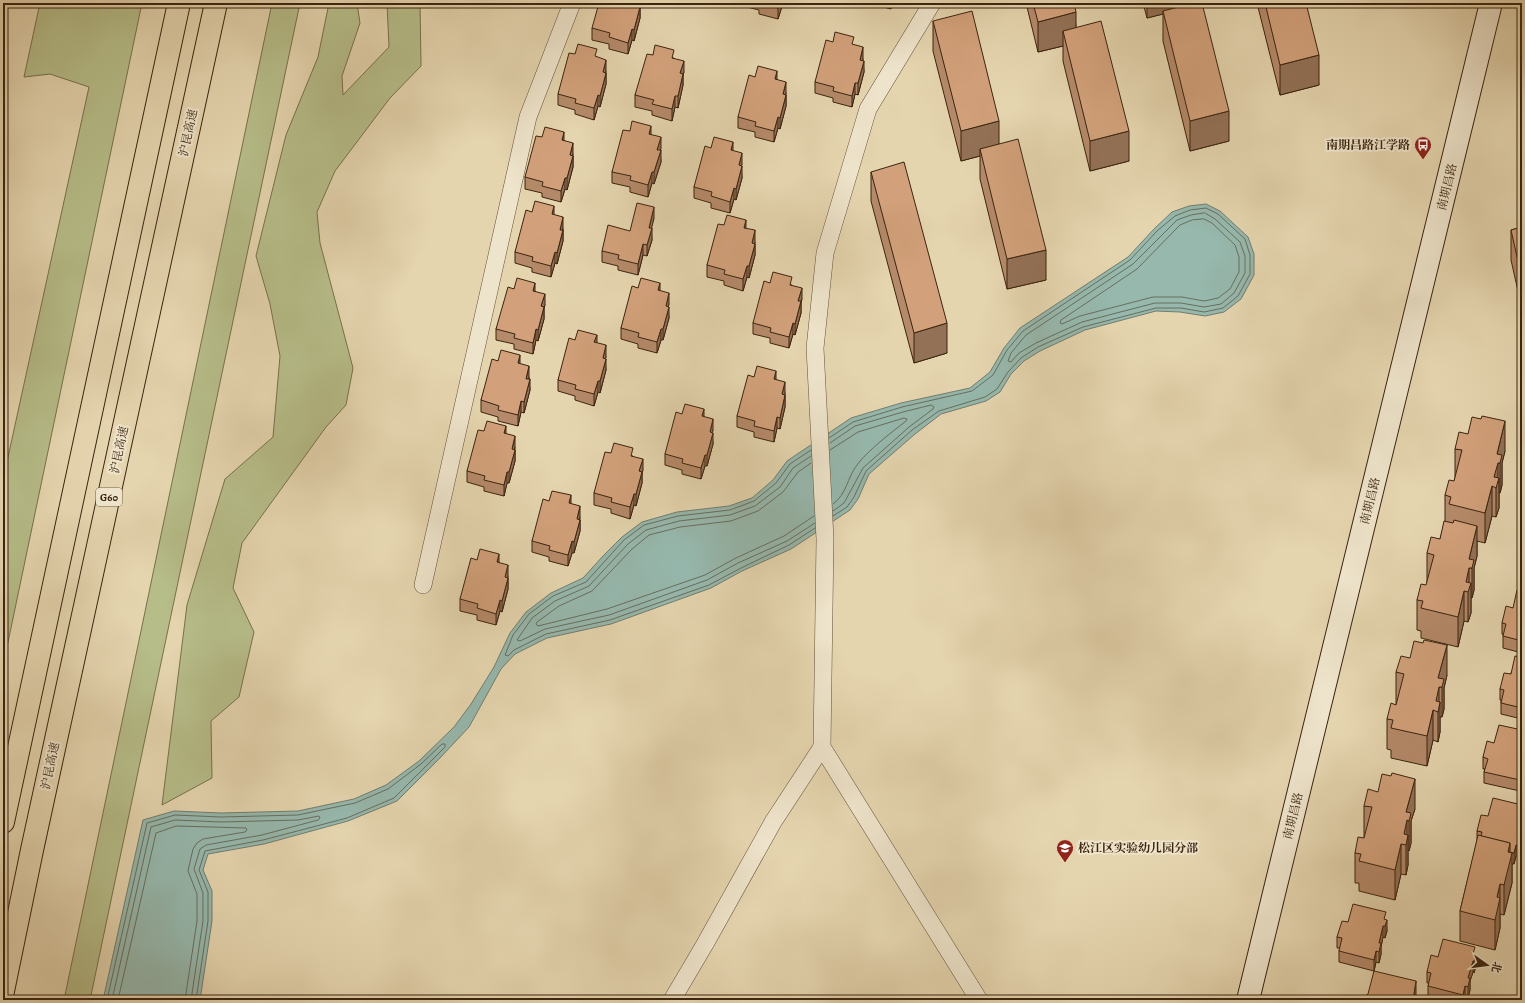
<svg xmlns="http://www.w3.org/2000/svg" width="1525" height="1003" viewBox="0 0 1525 1003" font-family="Alegreya,'Noto Serif SC',serif">
	<style>
		.green { fill: #b6bd89; stroke: #78704c }
		.water { fill: #96b8ad; stroke: #727d6e }
		.lines { fill: none; stroke-linecap: round; stroke-linejoin: round }
		.shore { stroke: #686e5e; stroke-width: 1 }
		.street-casing { stroke: #665037; stroke-width: 18 }
		.secondary-casing { stroke: #3b240f; stroke-width: 24 }
		.highway-casing { stroke: #3b240f; stroke-width: 24 }
		.street { stroke: #eee4cb; stroke-width: 17 }
		.secondary { stroke: #eee4cb; stroke-width: 22 }
		.highway { stroke: #e5d5af; stroke-width: 22 }
		.wall { fill: #b58a6a; stroke: #3b240f }
		.shaded-wall { fill: #937156; stroke: #3b240f }
		.building { fill: #d2a17b; stroke: #3b240f }
		.labels { text-anchor: middle; dominant-baseline: central; stroke-width: 4; stroke-linejoin: round; paint-order: stroke }
		.shield { fill: #eee4cb; stroke: #715e47; stroke-width: 1 }
		.shield-label { font-size: 11px; font-weight: bold; fill: #3b240f }
		.street-label { font-size: 12px; fill: #3b240f; stroke: #eee4cb }
		.poi-label { font-size: 12px; font-weight: bold; fill: #3b240f; stroke: #eee4cb; text-anchor: end }
	</style>
	<rect width="100%" height="100%" fill="#e5d5af"/>
	<filter id="stains"><feTurbulence type="fractalNoise" baseFrequency=".005" numOctaves="4"/><feColorMatrix values="0 0 0 0 .2 0 0 0 0 .09 0 0 0 0 .02 0 0 0 .5 -.17"/></filter>
	<radialGradient id="worn" r=".72"><stop offset=".6" stop-color="#630" stop-opacity="0"/><stop offset="1" stop-color="#630" stop-opacity=".3"/></radialGradient>
	<g class="green">
		<path d="M40,3H142L3,666V480L89,87L50,74L24,77Z"/>
		<path d="M272,3H300L90,1000H64Z"/>
		<path d="M329,3H357L360,23L342,76L343,95L389,47L387,3H420L421,66L390,98L335,171L317,212L320,243L353,368L346,405L326,427L242,543L233,588L254,632L239,697L211,721L212,778L162,805L187,605L225,479L273,437L280,356L270,304L256,256L286,135L318,57Z"/>
	</g>
	<path class="water" d="M1206,204L1220,211L1248,237L1254,254V275L1241,299L1224,312L1205,316L1180,312L1156,311L1085,330L1040,351L1024,361L1011,374L1000,392L986,401L941,414L915,434L869,474L858,499L850,510L791,549L742,571L711,588L611,624L547,638L515,654L501,669L469,727L439,759L397,801L348,821L264,844L208,854L203,870L212,891V921L200,1000H103L143,820L174,811L221,813L298,811L354,799L386,785L419,761L454,727L471,704L494,667L510,633L526,612L551,593L583,578L603,556L622,537L642,522L677,512L729,506L752,498L773,480L787,461L851,418L901,403L970,388L990,372L1004,348L1020,328L1128,257L1155,228L1172,212L1189,206Z"/>
	<g class="lines">
		<g class="shore">
			<path d="M1205,213L1215,219L1240,242L1245,256V273L1234,293L1221,304L1204,307L1181,303H1155L1082,322L1036,343L1019,353L1011,362L1008,361L1011,353L1026,335L1133,264L1177,220L1191,215Z"/>
			<path d="M1204,219L1212,223L1235,245L1239,257V272L1230,289L1218,298L1204,301L1182,297H1153L1080,316L1062,324L1060,323L1061,320L1137,269L1180,225L1192,220Z"/>
			<path d="M829,438L853,422L902,407L972,391L993,375L1007,350L1023,331L1130,260L1157,231L1175,216L1190,210L1206,208L1218,214L1245,239L1250,255V274L1238,296L1223,308L1204,312L1181,308H1156L1083,327L1038,347L1021,358L1008,372L997,389L985,397L939,411L912,430L866,471L854,497L847,507L833,516"/>
			<path d="M830,443L855,426L903,412L931,405L934,407L933,409L909,427L863,468L844,503L833,511"/>
			<path d="M811,450L790,464L776,483L754,501L730,510L678,516L644,525L624,540L586,582L553,596L529,614L513,635L505,655L508,656L514,650L546,634L610,620L709,585L741,568L789,545L815,528"/>
			<path d="M830,450L858,432L904,418L907,419L906,421C892,432 867,451 857,465C847,478 847,494 833,504"/>
			<path d="M811,456L793,468L780,487L755,506L730,515L679,521L646,530L628,544L589,586L555,601L532,618L517,640L520,641L545,629L609,615L707,580L738,563L787,541L815,523"/>
			<path d="M811,463L798,472L783,492L758,511L731,521L680,527L649,535L632,549L592,591L559,606L537,622L536,624L538,626L607,609L705,575L736,558L784,536L814,516"/>
			<path d="M107,1000L147,823L175,815L221,817L298,815L355,803L388,789L421,764L442,744H445V747L394,798L347,818L263,840L205,851L199,870L208,892V921L196,1000"/>
			<path d="M112,1000L151,827L175,820L221,822L298,820L319,816L320,818L318,820L262,835L206,845L200,849L194,869L203,893V921L191,1000"/>
			<path d="M118,1000L156,833L176,826L246,828L247,830L245,832L203,839L197,843L193,849L188,871L197,894V921L185,1000"/>
		</g>
		<g class="street-casing">
			<g id="street">
				<path d="M932,3L868,109L825,253L815,348L825,539L822,747L979,1000"/>
				<path d="M423,585L528,117L572,3"/>
				<path d="M672,1000L705,944L773,822L822,747"/>
			</g>
		</g>
		<g class="secondary-casing">
			<path id="secondary" d="M1248,1000L1491,3"/>
		</g>
		<g class="highway-casing">
			<g id="highway">
				<path d="M3,822L179,3"/>
				<path d="M3,991L32,850L216,3"/>
			</g>
		</g>
		<use href="#street" class="street"/>
		<use href="#secondary" class="secondary"/>
		<use href="#highway" class="highway"/>
	</g>
	<g class="wall">
		<path d="M641,3L640,7V18L634,41L632,40L628,54L609,49V44L592,40V28Z"/>
		<path d="M743,3H783L778,19L759,14V10L743,6Z"/>
		<path d="M872,3H893L891,9L872,4Z"/>
		<path d="M1026,3H1074L1076,27L1129,161L1090,171L1063,61V46L1038,52Z"/>
		<path d="M1143,3H1181V6L1229,141L1190,151L1163,41V14L1147,18Z"/>
		<path d="M1257,3H1306L1319,85L1280,95Z"/>
		<path d="M933,21L999,144L1046,280L1007,289L980,179V156L961,161L933,51Z"/>
		<path d="M833,42L854,45L863,59V61L864,72L858,95L855,94L852,107L833,102V98L815,93V82Z"/>
		<path d="M575,54L597,57L606,71V84L600,107L598,106L594,120L575,114V110L558,105V94Z"/>
		<path d="M653,55L674,58L684,72L683,74V85L678,108L675,107L672,121L652,115V111L635,107V95Z"/>
		<path d="M755,77L777,79L786,93V106L780,129L778,128L774,142L755,137V132L738,128V117Z"/>
		<path d="M630,131L651,134L661,148L660,150L661,162L654,184L652,183L648,197L630,192V187L612,183V172Z"/>
		<path d="M542,137L564,140L573,154V167L567,190L565,189L561,202L542,197V193L525,189V177Z"/>
		<path d="M711,148L733,150L742,164L741,166L742,178L736,200L734,199L730,213L711,208V203L694,198V187Z"/>
		<path d="M871,172L947,353L914,363L871,201Z"/>
		<path d="M1522,201V224L1520,213V202Z"/>
		<path d="M532,212L554,215L563,228V241L557,264L555,263L551,277L532,272V268L515,263V252Z"/>
		<path d="M654,218L651,228L652,240L647,256L643,255L638,275L618,270V266L602,262V251Z"/>
		<path d="M724,225L746,228L755,242V255L749,278L747,277L743,291L724,285V281L707,277V265Z"/>
		<path d="M1522,227V309L1511,260V230Z"/>
		<path d="M770,283L792,285L802,299L801,301V313L795,335L793,334L789,348L770,343V338L753,334V323Z"/>
		<path d="M638,288L660,291L669,304L668,306L669,318L663,340H661L657,353L638,348V344L621,339V328Z"/>
		<path d="M514,289L535,291L545,305L544,307V319L538,341L536,340L533,354L514,349V344L496,340V329Z"/>
		<path d="M575,340L597,343L606,357L605,359L606,370L600,393L598,392L594,406L575,400V396L558,391V380Z"/>
		<path d="M498,361L520,364L529,377V379L530,390L524,413L521,412L518,426L498,421V417L481,412V400Z"/>
		<path d="M754,377L776,379L785,393V407L780,429L777,428L774,442L754,437V432L737,427V416Z"/>
		<path d="M682,414L704,417L713,430L712,433L713,444L707,466H705L701,479L682,474V470L665,465V454Z"/>
		<path d="M484,431L506,434L515,447V461L509,483H507L504,496L484,491V487L467,482V471Z"/>
		<path d="M1455,449L1505,451L1502,463V485L1500,493H1499V508L1496,517L1492,516L1485,543L1477,541V556L1474,568V590L1472,598H1471V613L1468,622L1464,621L1458,647L1421,638V631L1417,630V600L1426,585L1427,583V553L1440,539L1445,521V495L1454,481L1455,479Z"/>
		<path d="M611,453L633,456L643,470L642,472V483L636,506L634,505L630,519L611,513V509L594,505V493Z"/>
		<path d="M549,501L571,504L580,517V531L574,553H572L568,566L549,561V557L532,552V541Z"/>
		<path d="M477,560L499,562L508,576V589L502,612L500,611L496,625L477,620V615L460,611V599Z"/>
		<path d="M1522,591V653L1503,648V634H1502V623L1513,608Z"/>
		<path d="M1522,657V719L1501,714V700H1500V689Z"/>
		<path d="M1396,672L1447,675L1444,688V709L1442,717H1440V732L1438,742L1433,740L1427,766L1391,758V750L1387,749V719L1396,705Z"/>
		<path d="M1522,730V783L1520,791L1484,783V772L1485,769H1483V757L1494,743Z"/>
		<path d="M1364,806L1415,809L1411,821V843L1409,851L1408,850V865L1406,875L1401,874L1395,900L1359,891V883H1355V853L1364,838Z"/>
		<path d="M1477,831L1520,840V848L1518,857L1516,856L1514,864H1512V883L1504,915L1500,914V928L1495,950L1460,941V911L1477,841Z"/>
		<path d="M1386,920L1387,931L1385,938L1383,937L1381,947V954L1379,963L1376,962L1374,971L1339,962V951L1340,948H1337V937L1348,922Z"/>
		<path d="M1475,955L1476,966L1474,973L1473,972L1470,981V990L1468,998H1465V1000H1440L1428,997V986L1429,983H1427V972L1438,957Z"/>
	</g>
	<g class="shaded-wall">
		<path d="M638,3H641V5L637,18V6Z"/>
		<path d="M780,3H783L778,19V8Z"/>
		<path d="M1147,3H1181V9L1163,11V14L1147,18Z"/>
		<path d="M640,7V18L634,41V30Z"/>
		<path d="M1076,12V42L1063,31V46L1038,52V22Z"/>
		<path d="M632,29V40L628,54V43Z"/>
		<path d="M863,47V59L860,71V60Z"/>
		<path d="M1319,55V85L1280,95V65Z"/>
		<path d="M606,60V71L603,83V72Z"/>
		<path d="M684,61V72L680,85V73Z"/>
		<path d="M864,61V72L858,95V83Z"/>
		<path d="M777,71V82L775,79Z"/>
		<path d="M606,73V84L600,107V96Z"/>
		<path d="M683,74V85L678,108V96Z"/>
		<path d="M786,82V93L783,106V94Z"/>
		<path d="M855,83V94L852,107V96Z"/>
		<path d="M598,95V106L594,120V108Z"/>
		<path d="M786,95V106L780,129V118Z"/>
		<path d="M675,96V107L672,121V109Z"/>
		<path d="M1229,111V141L1190,151V121Z"/>
		<path d="M778,117V128L774,142V131Z"/>
		<path d="M999,121V151L980,149V156L961,161V131Z"/>
		<path d="M651,126V137L649,134Z"/>
		<path d="M1129,131V161L1090,171V141Z"/>
		<path d="M564,132V143L562,140Z"/>
		<path d="M661,137V148L657,161V150Z"/>
		<path d="M733,142V153L731,150Z"/>
		<path d="M573,143V154L570,167V155Z"/>
		<path d="M661,150V162L654,184V172Z"/>
		<path d="M742,153V164L739,176V165Z"/>
		<path d="M573,156V167L567,190V178Z"/>
		<path d="M742,166V178L736,200V189Z"/>
		<path d="M652,172V183L648,197V185Z"/>
		<path d="M565,178V189L561,202V191Z"/>
		<path d="M734,188V199L730,213V202Z"/>
		<path d="M554,206V217L552,214Z"/>
		<path d="M654,207V218L649,239V228Z"/>
		<path d="M563,217V228L560,241V230Z"/>
		<path d="M746,220V231L744,228Z"/>
		<path d="M652,228V240L647,256V245Z"/>
		<path d="M563,230V241L557,264V253Z"/>
		<path d="M755,230V242L752,254V243Z"/>
		<path d="M643,244V255L638,275V264Z"/>
		<path d="M755,244V255L749,278V266Z"/>
		<path d="M1046,250V280L1007,289V259Z"/>
		<path d="M555,252V263L551,277V266Z"/>
		<path d="M747,266V277L743,291V279Z"/>
		<path d="M535,283V294L533,291Z"/>
		<path d="M660,283V294L658,290Z"/>
		<path d="M802,288V299L798,312V301Z"/>
		<path d="M669,293V304L666,317V306Z"/>
		<path d="M545,294V305L541,317V306Z"/>
		<path d="M801,301V313L795,335V324Z"/>
		<path d="M544,307V319L538,341V330Z"/>
		<path d="M669,307V318L663,340V329Z"/>
		<path d="M793,323V334L789,348V337Z"/>
		<path d="M947,323V353L914,363V333Z"/>
		<path d="M536,329V340L533,354V343Z"/>
		<path d="M661,329V340L657,353V342Z"/>
		<path d="M597,335V346L594,342Z"/>
		<path d="M606,345V357L603,369V358Z"/>
		<path d="M520,355V366L518,363Z"/>
		<path d="M606,359V370L600,393V381Z"/>
		<path d="M529,366V377L526,390V379Z"/>
		<path d="M776,371V382L774,379Z"/>
		<path d="M530,379V390L524,413V402Z"/>
		<path d="M598,381V392L594,406V394Z"/>
		<path d="M785,382V393L782,406V394Z"/>
		<path d="M785,395V407L780,429V418Z"/>
		<path d="M521,401V412L518,426V415Z"/>
		<path d="M704,409V420L702,416Z"/>
		<path d="M777,417V428L774,442V431Z"/>
		<path d="M713,419V430L710,443V432Z"/>
		<path d="M1505,421V451L1502,463V485L1500,493V463H1498V483L1499,478V508L1496,517V488L1494,477L1497,454Z"/>
		<path d="M506,426V437L504,433Z"/>
		<path d="M713,433V444L707,466V455Z"/>
		<path d="M515,436V447L512,460V449Z"/>
		<path d="M515,450V461L509,483V472Z"/>
		<path d="M705,455V466L701,479V468Z"/>
		<path d="M643,459V470L639,483V471Z"/>
		<path d="M507,472V483L504,496V485Z"/>
		<path d="M642,472V483L636,506V494Z"/>
		<path d="M1492,486V516L1485,543V513Z"/>
		<path d="M634,494V505L630,519V507Z"/>
		<path d="M571,495V507L569,503Z"/>
		<path d="M580,506V517L577,530V519Z"/>
		<path d="M580,520V531L574,553V542Z"/>
		<path d="M1477,526V556L1474,568V590L1472,598V568H1469V588L1471,583V613L1468,622V592L1466,582L1469,559Z"/>
		<path d="M572,541V553L568,566V555Z"/>
		<path d="M499,554V565L497,562Z"/>
		<path d="M508,565V576L505,588V577Z"/>
		<path d="M508,578V589L502,612V601Z"/>
		<path d="M1464,591V621L1458,647V617Z"/>
		<path d="M500,600V611L496,625V614Z"/>
		<path d="M1447,645V675L1444,688V709L1442,717V687H1439V707L1440,702V732L1438,742V712L1436,701L1438,678Z"/>
		<path d="M1433,710V740L1427,766V736Z"/>
		<path d="M1522,772V783L1520,791V780Z"/>
		<path d="M1415,779V809L1411,821V843L1409,851V821L1407,820V840L1408,835V865L1406,875V845L1404,834L1406,812Z"/>
		<path d="M1522,823V834L1520,840V848L1518,857V837Z"/>
		<path d="M1510,843L1512,853V883L1504,915V885L1508,852Z"/>
		<path d="M1401,844V874L1395,900V870Z"/>
		<path d="M1516,845V856L1514,864V853Z"/>
		<path d="M1500,884V928L1495,950V920L1497,897Z"/>
		<path d="M1387,920V931L1385,938V926Z"/>
		<path d="M1383,926V937L1381,947V954L1379,963V943Z"/>
		<path d="M1376,951V962L1374,971V960Z"/>
		<path d="M1476,955V966L1474,973V961Z"/>
		<path d="M1473,961V972L1470,981V990L1468,998V978Z"/>
		<path d="M1416,981V1000H1413Z"/>
		<path d="M1465,986V1000H1463V995Z"/>
	</g>
	<g class="building">
		<path d="M599,3H638L637,6L640,7L634,30L632,29L628,43L609,37L610,33L592,28Z"/>
		<path d="M761,3H780L778,8Z"/>
		<path d="M1033,3H1074L1076,12L1038,22Z"/>
		<path d="M1194,3H1202L1229,111L1190,121L1163,11Z"/>
		<path d="M1265,3H1306L1319,55L1280,65Z"/>
		<path d="M972,11L999,121L961,131L933,21Z"/>
		<path d="M1101,21L1129,131L1090,141L1063,31Z"/>
		<path d="M835,32L854,37L852,44L863,47L860,60L864,61L858,83H855L852,96L833,91L834,87L815,82L826,40L833,42Z"/>
		<path d="M578,44L597,49L595,56L606,60L603,72L606,73L600,96L598,95L594,108L575,103L576,99L558,94L569,53L575,54Z"/>
		<path d="M655,45L674,50L672,58L684,61L680,73L683,74L678,96H675L672,109L652,104L654,100L635,95L647,54L653,55Z"/>
		<path d="M758,66L777,71L775,79L786,82L783,94L786,95L780,118L778,117L774,131L755,126L756,122L738,117L749,75L755,77Z"/>
		<path d="M632,121L651,126L649,134L661,137L657,150H661L654,172H652L648,185L630,180L631,176L612,172L623,130L630,131Z"/>
		<path d="M545,127L564,132L562,140L573,143L570,155L573,156L567,178H565L561,191L542,186L543,182L525,177L536,136L542,137Z"/>
		<path d="M714,137L733,142L731,150L742,153L739,165L742,166L736,189L734,188L730,202L711,196L712,192L694,187L705,146L711,148Z"/>
		<path d="M1018,139L1046,250L1007,259L980,149Z"/>
		<path d="M904,162L947,323L914,333L871,172Z"/>
		<path d="M535,201L554,206L552,214L563,217L560,230H563L557,253L555,252L551,266L532,261L533,257L515,252L526,210L532,212Z"/>
		<path d="M1522,201V213L1520,202Z"/>
		<path d="M637,203L654,207L649,228H652L647,245L643,244L638,264L618,259L619,255L602,251L608,225L630,231Z"/>
		<path d="M727,215L746,220L744,228L755,230L752,243L755,244L749,266H747L743,279L724,274L725,270L707,265L718,224L724,225Z"/>
		<path d="M1522,227V279L1511,230Z"/>
		<path d="M773,272L792,277L790,285L802,288L798,301H801L795,324L793,323L789,337L770,332L771,328L753,323L764,281L770,283Z"/>
		<path d="M517,278L535,283L533,291L545,294L541,306L544,307L538,330L536,329L533,343L514,338L515,334L496,329L508,287L514,289Z"/>
		<path d="M641,278L660,283L658,290L669,293L666,306L669,307L663,329H661L657,342L638,337L639,333L621,328L632,286L638,288Z"/>
		<path d="M578,330L597,335L594,342L606,345L603,358L606,359L600,381H598L594,394L575,389L576,385L558,380L569,338L575,340Z"/>
		<path d="M501,350L520,355L518,363L529,366L526,379H530L524,402L521,401L518,415L498,410L499,406L481,400L492,359L498,361Z"/>
		<path d="M757,366L776,371L774,379L785,382L782,394L785,395L780,418L777,417L774,431L754,426L755,421L737,416L748,375L754,377Z"/>
		<path d="M685,404L704,409L702,416L713,419L710,432L713,433L707,455H705L701,468L682,463L683,459L665,454L676,412L682,414Z"/>
		<path d="M1482,416L1505,421L1497,454L1502,455L1500,463H1498L1494,477L1499,478L1496,488L1492,486L1485,513L1449,504L1451,497L1445,495L1449,480L1454,481L1462,450L1455,449L1459,432L1468,434L1472,417L1481,419Z"/>
		<path d="M487,421L506,426L504,433L515,436L512,449L515,450L509,472H507L504,485L484,480L485,476L467,471L478,430L484,431Z"/>
		<path d="M614,443L633,448L631,456L643,459L639,471L642,472L636,494H634L630,507L611,502L612,498L594,493L605,452L611,453Z"/>
		<path d="M552,491L571,495L569,503L580,506L577,519L580,520L574,542L572,541L568,555L549,550L550,546L532,541L543,499L549,501Z"/>
		<path d="M1454,520L1477,526L1469,559L1474,560L1472,568H1469L1466,582L1471,583L1468,592L1464,591L1458,617L1421,608L1423,601L1417,600L1421,584L1426,585L1434,555L1427,553L1431,537L1440,539L1444,521L1453,523Z"/>
		<path d="M480,549L499,554L497,562L508,565L505,577L508,578L502,601L500,600L496,614L477,608L478,604L460,599L471,558L477,560Z"/>
		<path d="M1517,590L1522,591V641L1503,636L1506,624L1502,623L1506,606L1513,608Z"/>
		<path d="M1424,640L1447,645L1438,678L1444,679L1442,687H1439L1436,701L1440,702L1438,712L1433,710L1427,736L1391,728L1393,720L1387,719L1391,703L1396,705L1404,674L1396,672L1401,656L1410,658L1414,641L1423,643Z"/>
		<path d="M1515,656L1522,657V708L1501,703L1504,690L1500,689L1504,673L1511,674Z"/>
		<path d="M1499,725L1522,730V772L1520,780L1484,772L1488,759L1483,757L1487,741L1494,743Z"/>
		<path d="M1392,773L1415,779L1406,812L1411,813L1409,821L1407,820L1404,834L1408,835L1406,845L1401,844L1395,870L1359,861L1361,854L1355,853L1358,837L1364,838L1372,807L1364,806L1368,789L1378,792L1382,774L1391,776Z"/>
		<path d="M1493,798L1522,805V823L1518,837H1520L1518,846L1516,845L1514,853L1510,852V843L1481,836L1482,832L1477,831L1481,815L1488,816Z"/>
		<path d="M1478,835L1510,843L1508,852L1512,853L1504,885L1500,884L1497,897L1500,898L1495,920L1460,911Z"/>
		<path d="M1353,904L1386,912L1384,919L1387,920L1385,926H1383L1379,943H1381L1379,952L1376,951L1374,960L1339,951L1342,938L1337,937L1342,921L1348,922Z"/>
		<path d="M1443,939L1475,947L1473,954L1476,955L1474,961H1473L1468,978H1470L1468,987L1465,986L1463,995L1428,986L1431,973L1427,972L1431,955L1438,957Z"/>
		<path d="M1374,971L1416,981L1413,1000H1360L1368,994Z"/>
	</g>
	<defs>
		<g id="bus-pin" transform="scale(0.9)"><path d="M0 17L-7.5 6A9.5 9.5 0 1 1 7.5 6Z" fill="#8f2418" stroke="#eee4cb"/><path d="M-5-6H5V4H4V6H2V4H-2V6H-4V4H-5ZM-3.5-4V0h7V-4ZM-3.5 1.2v1.5H-2V1.2ZM2 1.2v1.5H3.5V1.2Z" fill="#fff"/></g>
		<g id="school-pin" transform="scale(0.9)"><path d="M0 17L-7.5 6A9.5 9.5 0 1 1 7.5 6Z" fill="#8f2418" stroke="#eee4cb"/><path d="M0-5L7-2L0 1L-7-2ZM-4 1L0 2.5L4 1V4Q0 6-4 4Z" fill="#fff"/></g>
	</defs>
	<g fill-rule="evenodd">
		<use href="#bus-pin" x="1423" y="145"/>
		<use href="#school-pin" x="1065" y="848"/>
	</g>
	<g class="labels">
		<rect class="shield" x="96" y="488" width="26" height="18" rx="3"/>
		<g class="shield-label">
			<text x="109" y="497">G60</text>
		</g>
		<g class="street-label">
			<text transform="translate(188 133) rotate(-78)">沪昆高速</text>
			<text transform="translate(1447 187) rotate(-76)">南期昌路</text>
			<text transform="translate(119 450) rotate(-78)">沪昆高速</text>
			<text transform="translate(1370 501) rotate(-76)">南期昌路</text>
			<text transform="translate(50 766) rotate(-78)">沪昆高速</text>
			<text transform="translate(1293 816) rotate(-76)">南期昌路</text>
		</g>
		<g class="poi-label">
			<text x="1410" y="145">南期昌路江学路</text>
			<text x="1078" y="848" text-anchor="start">松江区实验幼儿园分部</text>
		</g>
	</g>
	<rect width="1525" height="1003" fill="none" stroke="#e5d5af" stroke-width="16"/>
	<rect x="4" y="4" width="1517" height="995" fill="none" stroke="#3b240f" stroke-width="2"/>
	<rect x="8" y="8" width="1509" height="987" fill="none" stroke="#3b240f"/>
	<g transform="translate(1487 965) rotate(104)" stroke="#eee4cb" stroke-width="3" paint-order="stroke">
	<path d="M0-3L7 15L0 10L-7 15Z" fill="#3b240f"/>
	<text y="-6" font-size="11" font-weight="bold" text-anchor="middle" fill="#3b240f">北</text>
	</g>
	<rect width="100%" height="100%" filter="url(#stains)"/>
	<rect width="100%" height="100%" fill="url(#worn)"/>
</svg>
